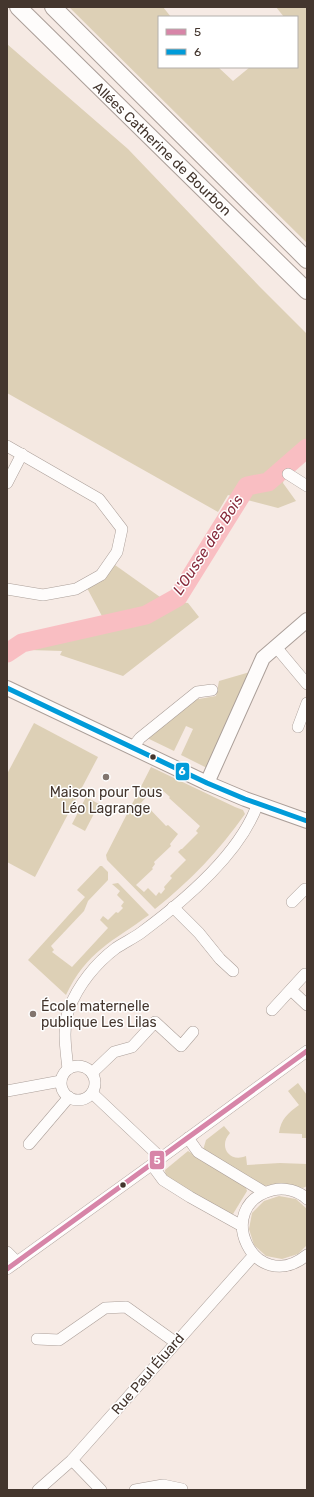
<svg xmlns="http://www.w3.org/2000/svg" width="314" height="1497" viewBox="0 0 314 1497" font-family="Rubik,sans-serif">
	<style>
		.green { fill: #ddd0b6; fill-rule: evenodd }
		.lines { fill: none; stroke-linecap: round; stroke-linejoin: round }
		.river { stroke: #f9bec2; stroke-width: 19 }
		.minor-casing { stroke: #ab9f99; stroke-width: 12 }
		.tertiary-casing { stroke: #ab9f99; stroke-width: 16 }
		.secondary-casing { stroke: #ab9f99; stroke-width: 18 }
		.minor { stroke: #fefcfb; stroke-width: 11 }
		.tertiary { stroke: #fefcfb; stroke-width: 14 }
		.secondary { stroke: #fefcfb; stroke-width: 16 }
		.bus-1-casing { stroke: #fff; stroke-width: 8 }
		.bus-2-casing { stroke: #fff; stroke-width: 8 }
		.bus-1 { stroke: #d785a8; stroke-width: 5 }
		.bus-2 { stroke: #009bd9; stroke-width: 5 }
		.bus-dot { fill: #44362e; stroke: #fff; stroke-width: 1.5 }
		.poi-dot { fill: #82756e; stroke: #fff; stroke-width: 1.5 }
		.labels { text-anchor: middle; dominant-baseline: central; stroke-width: 3; stroke-linejoin: round; paint-order: stroke }
		.street-label { font-size: 14px; fill: #44362e; stroke: #fff }
		.poi-label { font-size: 14px; fill: #44362e; stroke: #fff }
		.water-label { font-size: 15px; font-style: italic; fill: #882d3e; stroke: #fff }
		.line-badge { stroke: #fff; stroke-width: 1.5 }
		.badge-label { font-size: 11px; text-anchor: middle; font-weight: bold; fill: #fff }
	</style>
	<rect width="100%" height="100%" fill="#f6eae4"/>
	<g class="green">
		<path d="M69,7H163L171,17H159V67H218L233,81L250,67H297V17H284L276,7H307V243Z"/>
		<path d="M7,44L128,149L259,286L307,334V440L289,457L283,483L296,501L278,508L228,495L218,512L7,393Z"/>
		<path d="M115,565L160,597L166,596L149,607L103,618L87,588Z"/>
		<path d="M180,602L188,603L199,617L123,676L60,655L62,651L29,650L128,623L154,619L166,612Z"/>
		<path d="M250,672L207,768L181,755L193,729L186,726L174,751L145,737L193,700L216,696L219,681Z"/>
		<path d="M34,723L98,757L35,877L7,862V774Z"/>
		<path d="M151,767L235,807L243,810L245,814C219,851 190,881 155,909L107,860L106,855ZM161,789L170,797L169,798L200,826L196,831L198,833L182,849H181L178,852L186,860L170,876L172,878L164,887L165,889L161,894L159,892L156,896L148,888L144,892L136,885L153,869L152,868L155,864L154,862L171,846L170,844L178,834L168,825L166,826L146,805L145,806L141,803L148,795L152,798Z"/>
		<path d="M86,797L99,804L85,831L72,824Z"/>
		<path d="M100,866H102L108,872V880L88,901L84,911L51,946L54,950L52,952L72,967L108,928L100,920L103,916L108,920L116,912L118,913L123,908L121,906L124,902L117,895L120,891L112,884L118,883L149,915C112,942 87,951 66,995L28,960L85,897L77,890Z"/>
		<path d="M298,1083L307,1095V1138H302V1134L279,1133C281,1119 288,1113 299,1105L288,1091Z"/>
		<path d="M224,1126L230,1133C218,1146 229,1163 246,1156L247,1165L280,1163L307,1164V1186L303,1188L283,1183L265,1186L203,1150L206,1140Z"/>
		<path d="M188,1151L245,1185L247,1191L233,1214H226L166,1178L165,1170Z"/>
		<path d="M279,1196L296,1199L307,1209V1245L298,1254L282,1259L266,1256L254,1245L249,1229L252,1213L264,1201Z"/>
	</g>
	<g class="lines">
		<path class="river" d="M7,653L22,643L146,615L178,597L247,486L268,482L307,448"/>
		<g class="minor-casing">
			<g id="minor">
				<path d="M7,446L99,499L122,529L117,552L101,575L76,589L43,595L7,589"/>
				<path d="M288,474L307,486"/>
				<path d="M7,483L22,454"/>
				<path d="M276,647L307,684"/>
				<path d="M298,727L307,703"/>
				<path d="M133,747L140,738L197,692L212,690"/>
				<path d="M292,902L305,889L307,890"/>
				<path d="M173,907L199,933L220,959L233,971"/>
				<path d="M291,990L307,1005"/>
				<path d="M272,1010L305,974"/>
				<circle cx="78" cy="1083" r="17"/>
				<path d="M68,1069C66,1050 62,1028 69,1009C78,985 96,963 116,948C125,942 134,938 142,932C184,901 241,853 258,803"/>
				<path d="M92,1073L114,1052L132,1047L155,1022L181,1046L193,1032"/>
				<path d="M7,1091L61,1081"/>
				<path d="M92,1093L161,1158"/>
				<path d="M188,1138L198,1152L264,1192"/>
				<path d="M29,1144L69,1097"/>
				<path d="M152,1165L163,1180L190,1197L242,1226"/>
				<path d="M307,1199C299,1191 285,1187 273,1190C211,1205 254,1298 307,1255"/>
				<path d="M7,1252L17,1262"/>
				<path d="M7,1269L161,1158L307,1051"/>
				<path d="M37,1339L59,1340L105,1308L126,1307L175,1342"/>
				<path d="M72,1460L101,1490"/>
				<path d="M38,1490L72,1460L254,1255"/>
				<path d="M135,1490L163,1485L182,1489"/>
			</g>
		</g>
		<g class="tertiary-casing">
			<g id="tertiary">
				<path d="M7,688L207,783L245,799L307,821"/>
				<path d="M207,783L263,658L307,620"/>
			</g>
		</g>
		<g class="secondary-casing">
			<g id="secondary">
				<path d="M18,7L307,291"/>
				<path d="M53,7L307,260"/>
			</g>
		</g>
		<use href="#minor" class="minor"/>
		<use href="#tertiary" class="tertiary"/>
		<use href="#secondary" class="secondary"/>
		<g class="bus-1-casing">
			<path id="bus-1" d="M7,1269L307,1051"/>
		</g>
		<g class="bus-2-casing">
			<path id="bus-2" d="M7,688L207,783L245,799L307,821"/>
		</g>
		<use href="#bus-1" class="bus-1"/>
		<use href="#bus-2" class="bus-2"/>
	</g>
	<g class="bus-dot">
		<circle cx="153" cy="757" r="3.5"/>
		<circle cx="123" cy="1185" r="3.5"/>
	</g>
	<g class="poi-dot">
		<circle cx="106" cy="777" r="4"/>
		<circle cx="33" cy="1014" r="4"/>
	</g>
	<g class="labels">
		<g class="street-label">
			<text transform="translate(162 149) rotate(44)">Allées Catherine de Bourbon</text>
			<text transform="translate(148 1374) rotate(-49)">Rue Paul Éluard</text>
		</g>
		<g class="poi-label">
			<text x="106" y="792">Maison pour Tous<tspan x="106" dy="16">Léo Lagrange</tspan></text>
			<text x="41" y="1006" text-anchor="start">École maternelle<tspan x="41" dy="16">publique Les Lilas</tspan></text>
		</g>
		<g class="water-label">
			<text transform="translate(208 545) rotate(-57)">L'Ousse des Bois</text>
		</g>
	</g>
	<g class="line-badge">
		<rect x="175" y="762" width="15" height="19" rx="4" fill="#009bd9"/>
		<rect x="149" y="1150" width="16" height="20" rx="4" fill="#d785a8"/>
	</g>
	<g class="badge-label">
		<text x="182" y="775">6</text>
		<text x="157" y="1164">5</text>
	</g>
	<rect width="314" height="1497" fill="none" stroke="#44362e" stroke-width="16"/>
	<rect x="158" y="16" width="140" height="52" fill="#ffffff" stroke="#b4afab"/>
	<rect x="166" y="29" width="20" height="6" fill="#d785a8" stroke="#b4afab"/>
	<text x="194" y="36" font-size="12" fill="#44362e">5</text>
	<rect x="166" y="49" width="20" height="6" fill="#009bd9" stroke="#b4afab"/>
	<text x="194" y="56" font-size="12" fill="#44362e">6</text>
</svg>
